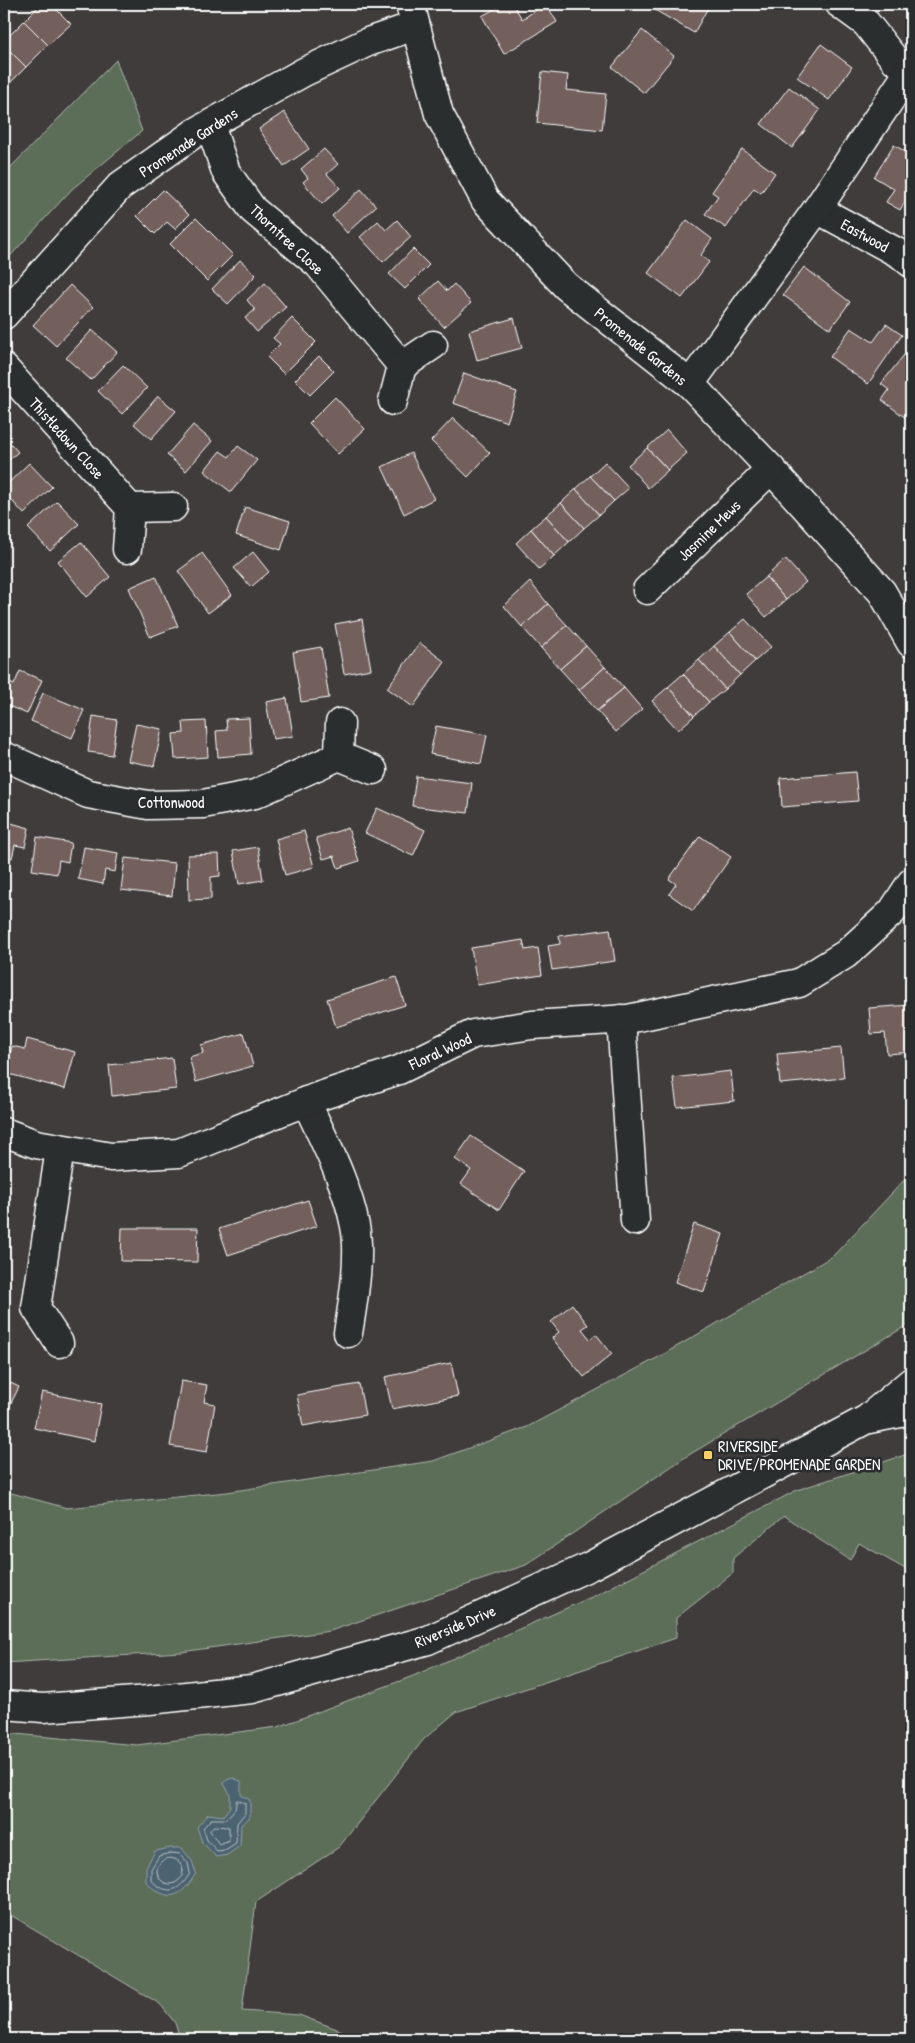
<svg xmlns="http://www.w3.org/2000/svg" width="915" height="2043" viewBox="0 0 915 2043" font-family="'Patrick Hand',sans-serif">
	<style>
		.green { fill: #5b6e58; stroke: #adb6ac }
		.water { fill: #4b626f; stroke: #93a1a9 }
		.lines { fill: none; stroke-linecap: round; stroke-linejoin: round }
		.shore { stroke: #b7c0c5; stroke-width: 1 }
		.building { fill: #73605d; stroke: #fff }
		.minor-casing { stroke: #fff; stroke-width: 31 }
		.minor { stroke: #2a2d2e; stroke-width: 28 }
		.poi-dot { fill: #ffd166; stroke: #2a2d2e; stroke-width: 2 }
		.labels { text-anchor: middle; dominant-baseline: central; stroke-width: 5; stroke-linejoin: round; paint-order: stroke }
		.street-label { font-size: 16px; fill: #fff; stroke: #2a2d2e }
		.poi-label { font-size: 16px; fill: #fff; stroke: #2a2d2e; text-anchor: start }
	</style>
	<rect width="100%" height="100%" fill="#403c3c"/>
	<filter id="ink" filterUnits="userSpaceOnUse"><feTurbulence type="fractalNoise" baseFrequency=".02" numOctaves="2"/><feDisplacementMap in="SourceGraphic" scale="10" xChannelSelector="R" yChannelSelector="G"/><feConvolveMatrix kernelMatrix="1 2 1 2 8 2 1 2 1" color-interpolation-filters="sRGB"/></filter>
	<g filter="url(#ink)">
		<g class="green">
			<path d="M116,60L142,131L72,189L4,263V174Z"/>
			<path d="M911,1169V1323L687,1456L526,1565L330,1631L181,1652L4,1663V1491L67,1508L227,1492L433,1461L527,1427L657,1358L833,1256L907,1177Z"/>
			<path d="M911,1453V1564L907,1570L859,1543L850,1560L784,1516L733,1558V1573L676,1618V1638L456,1712L424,1739L339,1847L256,1902L242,2011L299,2015L364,2039H180L175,2023L160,2004L4,1911V1733L137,1745L278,1727L413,1676L596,1595L797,1490Z"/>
		</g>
		<g class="water">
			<path d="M232,1778L241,1781V1795L250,1800V1817L241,1825L240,1846L227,1855L216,1857L202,1842L197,1827L208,1814L223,1816L230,1807V1794L223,1782Z"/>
			<path d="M171,1848H182L192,1861L196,1873C181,1899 168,1903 146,1882V1867L155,1851Z"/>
		</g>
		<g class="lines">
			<g class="shore">
				<path d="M237,1800L245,1803V1813L237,1823L236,1843L225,1850L217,1851L207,1840L203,1828L211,1819H226L235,1809Z"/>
				<path d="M214,1826L229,1827V1840L219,1844L210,1831Z"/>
				<path d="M172,1853L180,1854L188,1863L190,1873C179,1892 167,1896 151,1880V1869L159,1856Z"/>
				<circle cx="170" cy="1871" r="13"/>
			</g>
		</g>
		<g class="building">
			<path d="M41,4H51L71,24L48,45L24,21Z"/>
			<path d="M503,4H513L522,19L546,4L557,22L504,54L482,16Z"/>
			<path d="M658,4H710L694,33L655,10Z"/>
			<path d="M24,21L48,45L26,67L4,45V41Z"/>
			<path d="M642,30L674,56L644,93L612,67Z"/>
			<path d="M821,44L852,67L829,100L797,77Z"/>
			<path d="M4,45L26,67L4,89Z"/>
			<path d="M542,72L568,75L566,90L606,94L602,130L537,123Z"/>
			<path d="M789,87L820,110L792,148L761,124Z"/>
			<path d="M284,112L309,149L284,166L259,129Z"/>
			<path d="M894,145L911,155V191L900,210L886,202L894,189L874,177Z"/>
			<path d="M324,149L338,164L327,174L340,188L322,204L303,182L308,178L301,169Z"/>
			<path d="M742,149L775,173L761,193L754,188L726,228L705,214L718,196L712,192Z"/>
			<path d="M361,189L376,206L347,233L332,216Z"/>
			<path d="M163,190L189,215L175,229L167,222L155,234L137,216Z"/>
			<path d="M196,218L233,255L207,281L170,244Z"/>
			<path d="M397,220L411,237L383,262L360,237L378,221L386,230Z"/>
			<path d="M687,220L712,239L701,255L709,262L682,298L648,273Z"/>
			<path d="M413,249L429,265L405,289L389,274Z"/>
			<path d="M240,260L256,275L228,304L212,289Z"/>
			<path d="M804,267L850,302L830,329L783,295Z"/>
			<path d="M438,281L447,291L454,284L471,303L444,327L419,299Z"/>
			<path d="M265,283L286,307L257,332L245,318L255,310L247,300Z"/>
			<path d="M70,285L93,307L56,346L33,325Z"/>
			<path d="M292,318L316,342L284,374L267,357L280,344L273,338Z"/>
			<path d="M514,318L522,348L477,360L469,331Z"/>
			<path d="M886,324L902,335L868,384L830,357L851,328L873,342Z"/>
			<path d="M92,330L117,352L91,380L66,358Z"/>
			<path d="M904,355L911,361V422L882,400L889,390L881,384Z"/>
			<path d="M319,356L334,371L310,395L295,380Z"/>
			<path d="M123,365L147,388L122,414L98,391Z"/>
			<path d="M464,373L517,392L507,422L453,403Z"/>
			<path d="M158,396L176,411L151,439L134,424Z"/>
			<path d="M335,397L365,429L338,454L309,423Z"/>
			<path d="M453,418L490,453L468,477L431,441Z"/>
			<path d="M193,425L212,441L186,471L167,455Z"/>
			<path d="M667,430L687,453L668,470L647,448Z"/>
			<path d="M4,436L18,452L4,464Z"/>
			<path d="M238,446L257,460L231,492L204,471L220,451L229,457Z"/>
			<path d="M647,448L668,470L648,488L628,465Z"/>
			<path d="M411,453L434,499L404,514L382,467Z"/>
			<path d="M605,462L629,488L614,501L590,476Z"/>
			<path d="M29,463L52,487L24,514L4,492V487Z"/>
			<path d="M590,476L614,501L599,515L576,489Z"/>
			<path d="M576,489L599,515L584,528L561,503Z"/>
			<path d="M57,501L79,524L50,551L28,528Z"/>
			<path d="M561,503L584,528L569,542L546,516Z"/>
			<path d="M245,507L290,521L281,550L236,535Z"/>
			<path d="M546,516L569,542L554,556L531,529Z"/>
			<path d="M531,529L554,556L539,569L516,543Z"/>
			<path d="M81,542L110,577L87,597L58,561Z"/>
			<path d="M253,552L269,572L251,587L234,568Z"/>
			<path d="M202,553L232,595L208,613L178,571Z"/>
			<path d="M785,559L806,582L786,600L766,577Z"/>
			<path d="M156,576L178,626L150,637L129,588Z"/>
			<path d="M766,577L786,600L766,617L746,594Z"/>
			<path d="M530,582L548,604L522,627L504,606Z"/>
			<path d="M548,604L567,625L541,648L522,627Z"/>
			<path d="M362,619L371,669L344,674L335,624Z"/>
			<path d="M745,619L771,647L755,661L730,632Z"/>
			<path d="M567,625L586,646L560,669L541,648Z"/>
			<path d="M730,632L755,661L740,675L714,646Z"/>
			<path d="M420,643L445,662L413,707L387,688Z"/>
			<path d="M586,646L605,667L579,690L560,669Z"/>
			<path d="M714,646L740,675L725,689L699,660Z"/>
			<path d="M321,647L329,698L301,702L293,652Z"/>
			<path d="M699,660L725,689L709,702L683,674Z"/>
			<path d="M605,667L624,688L597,711L579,690Z"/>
			<path d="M20,671L42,680L27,714L4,704V680L14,685Z"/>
			<path d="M683,674L709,702L694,716L668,687Z"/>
			<path d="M668,687L694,716L678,730L652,701Z"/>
			<path d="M624,688L642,709L616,732L597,711Z"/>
			<path d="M43,693L84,710L72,738L31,721Z"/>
			<path d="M287,698L293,736L273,739L266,702Z"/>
			<path d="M93,716L117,720L112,755L88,752Z"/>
			<path d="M249,718L251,754L218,757L216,731L227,730L226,719Z"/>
			<path d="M206,721L208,757L175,759L173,734L184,733L183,722Z"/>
			<path d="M136,724L162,729L154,766L128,761Z"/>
			<path d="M436,726L487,735L481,764L430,754Z"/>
			<path d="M855,772L858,801L782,807L780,778Z"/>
			<path d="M416,776L472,783L468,813L412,806Z"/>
			<path d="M377,808L425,830L413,856L365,833Z"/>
			<path d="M4,821L29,828L25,847L15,845L12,858L4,856Z"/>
			<path d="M348,828L359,861L338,868L334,856L323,859L316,838Z"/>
			<path d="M304,831L314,867L285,875L276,839Z"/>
			<path d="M700,836L731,857L693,911L669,894L676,884L669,879Z"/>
			<path d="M37,837L71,843L68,862L59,860L57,874L32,870Z"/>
			<path d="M84,847L118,853L115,872L105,870L103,884L78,879Z"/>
			<path d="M258,847L263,880L239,884L233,851Z"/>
			<path d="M219,854L220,876L211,877V899L189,900L188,855Z"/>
			<path d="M125,858L175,863L172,896L121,890Z"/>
			<path d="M610,929L615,961L552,970L548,946L560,944L559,936Z"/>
			<path d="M523,940L525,950L538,948L542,975L477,985L471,948Z"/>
			<path d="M396,977L405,1005L336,1027L327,999Z"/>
			<path d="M911,1005V1052L887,1054L885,1033L871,1034L869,1008Z"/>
			<path d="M244,1033L253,1066L196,1082L189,1057L203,1053L201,1045Z"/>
			<path d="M27,1039L75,1052L65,1089L5,1073L12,1046L25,1049Z"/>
			<path d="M841,1048L844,1078L780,1084L777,1054Z"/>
			<path d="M172,1058L176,1089L112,1096L109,1065Z"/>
			<path d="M731,1071L734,1101L677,1107L673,1078Z"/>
			<path d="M471,1136L524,1171L499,1210L461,1184L471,1170L455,1159Z"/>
			<path d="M308,1200L317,1226L228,1255L219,1229Z"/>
			<path d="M694,1224L723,1234L704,1292L675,1282Z"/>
			<path d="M122,1228H198L197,1262L121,1261Z"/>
			<path d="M572,1304L588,1325L582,1329L590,1339L596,1334L612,1354L584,1377L552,1338L559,1332L551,1322Z"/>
			<path d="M451,1363L458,1396L392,1409L385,1377Z"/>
			<path d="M4,1380L19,1387L5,1415L4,1414Z"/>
			<path d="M181,1381L207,1385L204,1402L215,1404L207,1452L170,1446Z"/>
			<path d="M359,1384L365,1415L303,1426L297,1395Z"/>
			<path d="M42,1392L101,1404L94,1441L34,1428Z"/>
		</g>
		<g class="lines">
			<g class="minor-casing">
				<g id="minor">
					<path d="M410,4L439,114L485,200L566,286L690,384L771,469L882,592L911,643"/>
					<path d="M840,4L866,23L895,60L911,71"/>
					<path d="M210,125L226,172L253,210L318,264L402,366L393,401"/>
					<path d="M817,209L900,254L911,263"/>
					<path d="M4,315L120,186L196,132L304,72L368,42L414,26"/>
					<path d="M402,366L433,345"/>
					<path d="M4,368L130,508L127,549"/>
					<path d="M690,384L817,209L910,70"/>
					<path d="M130,508L173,507"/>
					<path d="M647,590L771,469"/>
					<path d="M4,756L88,794L148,805L203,804L255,794L339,756L373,770"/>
					<path d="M339,756L340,723"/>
					<path d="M621,1019L635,1221"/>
					<path d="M306,1101C324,1141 347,1183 355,1226C361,1256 353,1303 348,1333"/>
					<path d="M4,1132L36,1144L111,1157L179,1153L317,1097L399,1070L473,1034L532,1025L628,1019L799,983L846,954L892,912L911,883"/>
					<path d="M59,1343L36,1308L60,1149"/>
					<path d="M869,1419L911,1411"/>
					<path d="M4,1705L43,1708L149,1700L252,1689L428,1640L590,1566L867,1419L911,1382"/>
				</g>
			</g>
			<use href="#minor" class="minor"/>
		</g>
	</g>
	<rect class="poi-dot" x="703" y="1450" width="10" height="10" rx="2.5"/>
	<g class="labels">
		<g class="street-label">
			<text transform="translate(188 142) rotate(-33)">Promenade Gardens</text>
			<text transform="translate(865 235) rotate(29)">Eastwood</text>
			<text transform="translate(287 239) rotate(43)">Thorntree Close</text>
			<text transform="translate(641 346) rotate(39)">Promenade Gardens</text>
			<text transform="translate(67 438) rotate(48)">Thistledown Close</text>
			<text transform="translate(709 530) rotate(-44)">Jasmine Mews</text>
			<text x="171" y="802">Cottonwood</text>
			<text transform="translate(440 1051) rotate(-25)">Floral Wood</text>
			<text transform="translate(455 1626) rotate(-23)">Riverside Drive</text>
		</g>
		<g class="poi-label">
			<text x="718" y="1446">RIVERSIDE<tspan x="718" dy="18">DRIVE/PROMENADE GARDEN</tspan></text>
		</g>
	</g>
	<rect width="915" height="2043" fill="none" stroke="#2a2d2e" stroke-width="20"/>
	<rect x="10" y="10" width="895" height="2023" fill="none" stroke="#fff" stroke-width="2" filter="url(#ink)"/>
</svg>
